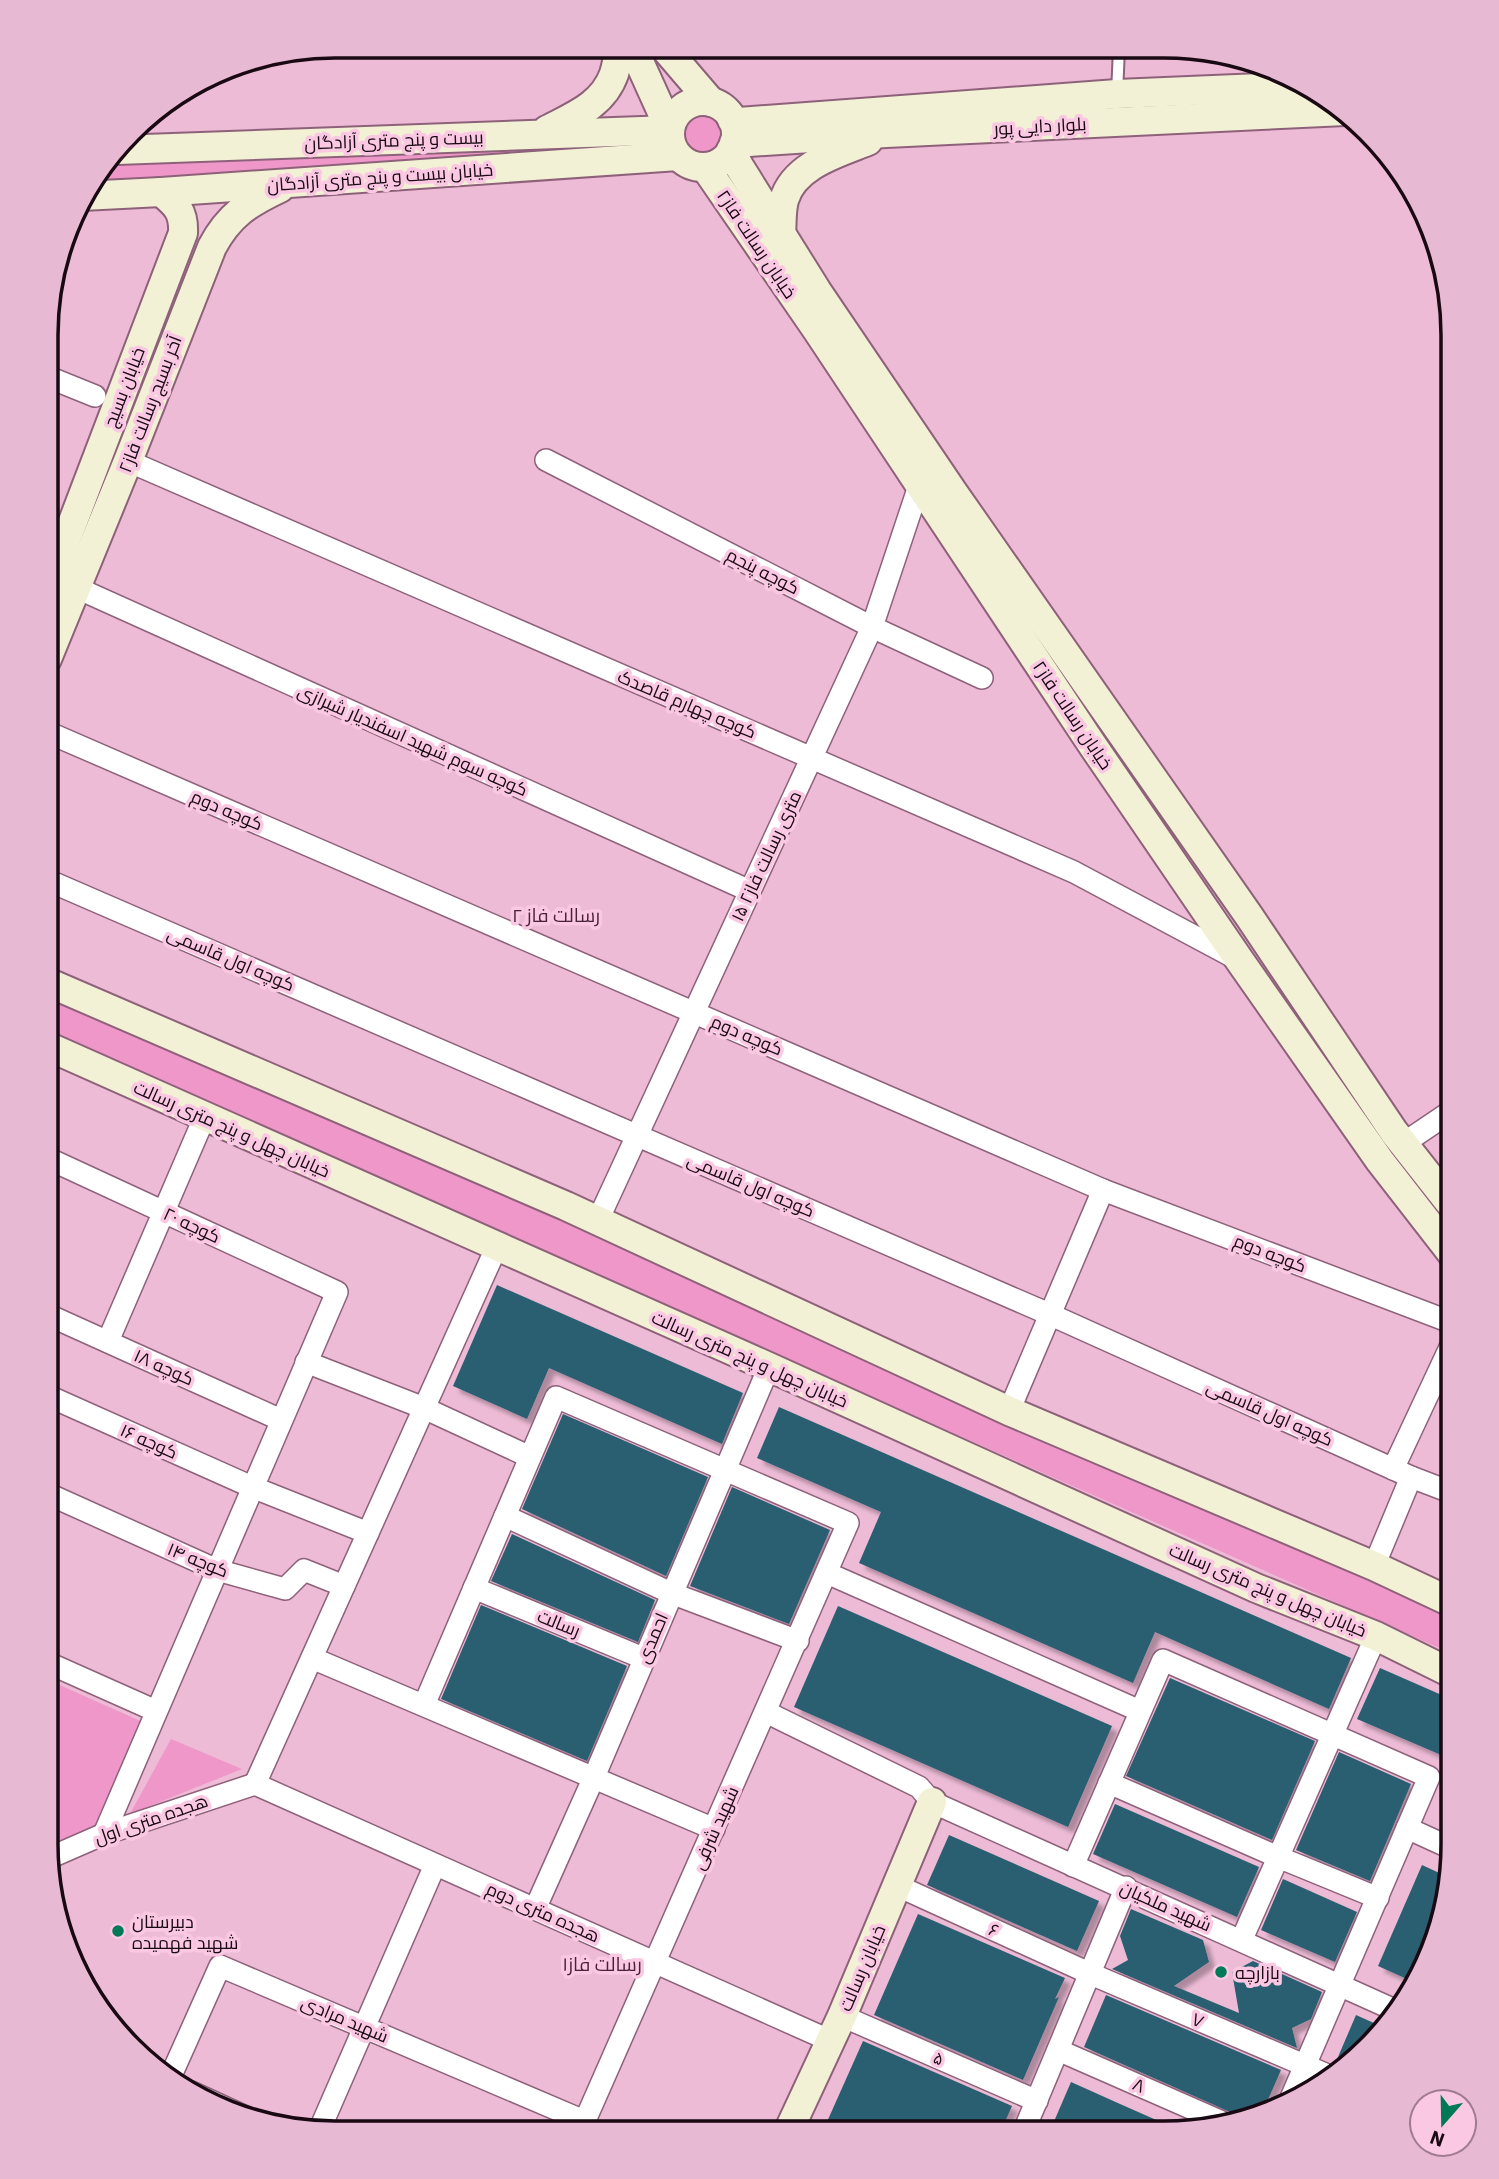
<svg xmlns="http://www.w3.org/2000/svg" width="1499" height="2179" viewBox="0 0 1499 2179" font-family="'IBM Plex Sans',Cairo,sans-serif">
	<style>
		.green { fill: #ef97c9 }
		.building { fill: #2c5e71; filter: url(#shadow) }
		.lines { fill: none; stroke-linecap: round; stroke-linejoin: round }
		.lane-casing { stroke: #8e617a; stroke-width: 14 }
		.street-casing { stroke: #8e617a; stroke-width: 24 }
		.secondary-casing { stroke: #8e617a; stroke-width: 32 }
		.lane { stroke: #fff; stroke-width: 10 }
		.street { stroke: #fff; stroke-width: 21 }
		.secondary { stroke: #f3f1d5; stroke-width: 28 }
		.poi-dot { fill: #007957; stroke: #fac8e3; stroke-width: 2.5 }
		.labels { text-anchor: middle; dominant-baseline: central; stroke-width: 7; stroke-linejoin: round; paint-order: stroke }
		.street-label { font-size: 18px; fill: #190913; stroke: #fac8e3 }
		.poi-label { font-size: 18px; fill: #190913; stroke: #fac8e3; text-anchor: start }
		.neighbourhood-label { font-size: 19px; fill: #492239; stroke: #fac8e3 }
		.rim { fill: none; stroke: #190913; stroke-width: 3.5 }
	</style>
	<defs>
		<filter id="shadow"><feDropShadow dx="6" dy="6" stdDeviation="2" flood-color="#0004"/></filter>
	</defs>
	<rect width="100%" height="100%" fill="#edbbd6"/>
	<g class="green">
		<path d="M701,105L719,110L726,117V152C687,189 649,119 701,105Z"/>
		<path d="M608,141L610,148L89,184L108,161L309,155Z"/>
		<path d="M47,995L733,1292L1453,1616V1654L47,1033Z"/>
		<path d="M46,1679L145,1723L100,1827L47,1846Z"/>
		<path d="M171,1739L242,1769L130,1814Z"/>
	</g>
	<g class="building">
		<path d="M497,1285L743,1393L722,1444L549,1368L527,1419L453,1386Z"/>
		<path d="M779,1407L1351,1658L1329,1709L1155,1632L1133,1683L859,1563L881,1512L757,1458Z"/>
		<path d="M563,1414L708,1477L666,1576L522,1509Z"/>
		<path d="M732,1487L830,1530L789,1624L690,1586Z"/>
		<path d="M512,1534L655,1600L638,1642L491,1581Z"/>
		<path d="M481,1605L627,1666L587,1761L441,1699Z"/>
		<path d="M838,1606L1112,1726L1068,1827L794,1707Z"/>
		<path d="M1380,1668L1453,1700V1760L1357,1719Z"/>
		<path d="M1170,1678L1315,1741L1272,1840L1126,1776Z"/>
		<path d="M1339,1752L1411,1784L1370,1881L1296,1850Z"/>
		<path d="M1115,1804L1259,1867L1237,1917L1093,1854Z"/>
		<path d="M949,1835L1099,1901L1077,1951L927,1885Z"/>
		<path d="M1422,1865L1450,1878L1438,1938L1416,1983L1378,1966Z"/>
		<path d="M1283,1879L1357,1912L1335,1962L1261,1930Z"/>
		<path d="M1131,1909L1203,1940L1209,1962L1174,1986L1239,2013L1232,1972L1253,1961L1322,1992L1311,2019L1292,2028L1297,2048L1112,1969L1128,1960L1120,1936Z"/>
		<path d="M918,1914L1065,1978L1055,1999L1059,1997L1023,2080L874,2015Z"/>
		<path d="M1106,1995L1281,2070L1263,2111L1239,2116L1084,2047Z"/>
		<path d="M1356,2015L1385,2028L1355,2062L1344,2069L1335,2064Z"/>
		<path d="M863,2041L1012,2106L1000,2133H822Z"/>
		<path d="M1071,2082L1120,2104L1179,2130L1165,2133H1049Z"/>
	</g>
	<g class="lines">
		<g class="lane-casing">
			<path id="lane" d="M1117,94L1119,48"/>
		</g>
		<g class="street-casing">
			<g id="street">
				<path d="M48,377L95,396"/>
				<path d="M546,460L872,627L982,678"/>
				<path d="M128,461L1074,872L1237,959"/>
				<path d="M77,588L750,891"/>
				<path d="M47,732L1103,1190L1453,1323"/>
				<path d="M47,880L1049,1314L1411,1477L1453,1493"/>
				<path d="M1404,1143L1453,1110"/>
				<path d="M47,1158L337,1292L104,1834"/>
				<path d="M598,1220L872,627L919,486"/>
				<path d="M46,1314L281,1420"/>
				<path d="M108,1341L205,1116"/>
				<path d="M306,1362L424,1408L530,1457"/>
				<path d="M46,1395L252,1487L368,1533"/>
				<path d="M1009,1411L1103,1190"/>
				<path d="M1393,1469L1453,1341"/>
				<path d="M46,1493L217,1570L285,1589L304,1570L344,1586"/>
				<path d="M505,1516L671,1593L798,1641"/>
				<path d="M1374,1566L1411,1477"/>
				<path d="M827,1573L1140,1711"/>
				<path d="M474,1588L643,1658"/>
				<path d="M312,1658L714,1829"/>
				<path d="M46,1662L156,1711"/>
				<path d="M424,1705L556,1397L848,1523L580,2132"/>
				<path d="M766,1712L919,1787L932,1802L1399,2012"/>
				<path d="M1109,1783L1278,1857L1378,1898"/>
				<path d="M255,1784L831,2041"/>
				<path d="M255,1784L497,1246"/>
				<path d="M1407,1828L1453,1849"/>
				<path d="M49,1858L104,1834L255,1784"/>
				<path d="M1073,1866L1163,1660L1429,1777L1288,2105"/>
				<path d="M898,1886L1091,1974L1332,2077"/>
				<path d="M535,1909L594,1777L769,1367"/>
				<path d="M1242,1939L1376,1636"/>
				<path d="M842,2016L1037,2101"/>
				<path d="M1058,2050L1220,2121"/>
				<path d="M169,2080L220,1966L584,2121"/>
				<path d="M191,2092L250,2119"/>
				<path d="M319,2131L435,1865"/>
				<path d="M1023,2133L1126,1887"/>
			</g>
		</g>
		<g class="secondary-casing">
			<g id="secondary">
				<path d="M663,46L711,102"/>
				<circle cx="703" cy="134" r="33"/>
				<path d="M732,120L739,122L1117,94L1307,86"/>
				<path d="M547,130C574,116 603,105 614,74C617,63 619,57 616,46"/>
				<path d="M734,143L886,133L1345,111"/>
				<path d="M117,150L670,130L632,46"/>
				<path d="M731,150L739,166L817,291L953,492L1249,916L1394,1132L1453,1207"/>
				<path d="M705,167L817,330L1091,743L1240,961L1380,1161L1453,1255"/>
				<path d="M82,196L161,192L678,156"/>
				<path d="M781,234C782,223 781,211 784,200C794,165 838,153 868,141"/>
				<path d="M48,587L183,233C184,212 177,205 161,192"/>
				<path d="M47,659L128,461L212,247C229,215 248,203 280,188"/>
				<path d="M47,982L566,1206L1009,1411L1374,1566L1453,1603"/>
				<path d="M47,1046L769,1367L1256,1588L1376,1636L1453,1674"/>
				<path d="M788,2132L842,2016L932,1802"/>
			</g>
		</g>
		<use href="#lane" class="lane"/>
		<use href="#street" class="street"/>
		<use href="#secondary" class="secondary"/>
	</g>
	<g class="poi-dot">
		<circle cx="118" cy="1931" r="7"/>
		<circle cx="1221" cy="1972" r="7"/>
	</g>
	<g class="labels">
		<g class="street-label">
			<text transform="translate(1040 126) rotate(-3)">بلوار دایی پور</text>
			<text transform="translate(394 140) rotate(-2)">بیست و پنج متری آزادگان</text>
			<text transform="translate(380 177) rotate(-4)">خیابان بیست و پنج متری آزادگان</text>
			<text transform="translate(757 244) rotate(56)">خیابان رسالت فاز۲</text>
			<text transform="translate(124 387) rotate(-69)">خیابان بسیج</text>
			<text transform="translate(150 404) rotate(-69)">آخر بسیج رسالت فاز۲</text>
			<text transform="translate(763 571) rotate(27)">کوچه پنجم</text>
			<text transform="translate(687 704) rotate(23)">کوچه چهارم قاصدک</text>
			<text transform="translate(1073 715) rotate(56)">خیابان رسالت فاز۲</text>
			<text transform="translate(413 740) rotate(24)">کوچه سوم شهید اسفندیار شیرازی</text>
			<text transform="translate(227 810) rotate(23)">کوچه دوم</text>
			<text transform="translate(766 856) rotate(-65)">۱۵ متری رسالت فاز۲</text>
			<text transform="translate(231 959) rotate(23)">کوچه اول قاسمی</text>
			<text transform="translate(747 1035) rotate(23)">کوچه دوم</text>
			<text transform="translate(232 1129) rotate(24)">خیابان چهل و پنج متری رسالت</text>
			<text transform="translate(751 1185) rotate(23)">کوچه اول قاسمی</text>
			<text transform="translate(192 1225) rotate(25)">۲۰ کوچه</text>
			<text transform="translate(1270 1253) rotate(21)">کوچه دوم</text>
			<text transform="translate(750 1359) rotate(24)">خیابان چهل و پنج متری رسالت</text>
			<text transform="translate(164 1367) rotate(24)">۱۸ کوچه</text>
			<text transform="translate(1270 1413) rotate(24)">کوچه اول قاسمی</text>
			<text transform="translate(149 1441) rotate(24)">۱۶ کوچه</text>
			<text transform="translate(196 1559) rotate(22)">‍‍ ۱۴ کوچه</text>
			<text transform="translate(1268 1590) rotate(23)">خیابان چهل و پنج متری رسالت</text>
			<text transform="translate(559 1623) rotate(22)">رسالت</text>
			<text transform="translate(652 1638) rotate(-67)">احمدی</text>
			<text transform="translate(151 1819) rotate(-19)">هجده متری اول</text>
			<text transform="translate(715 1828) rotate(-66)">شهید شرفی</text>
			<text transform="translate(1166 1906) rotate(24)">شهید ملکیان</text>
			<text transform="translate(543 1912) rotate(24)">هجده متری دوم</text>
			<text transform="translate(994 1930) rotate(25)">۶</text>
			<text transform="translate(862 1968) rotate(-67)">خیابان رسالت</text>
			<text transform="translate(345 2019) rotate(23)">شهید مرادی</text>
			<text transform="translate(1198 2020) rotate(23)">۷</text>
			<text transform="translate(939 2058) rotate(24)">۵</text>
			<text transform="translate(1139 2085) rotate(23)">۸</text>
		</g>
		<g class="poi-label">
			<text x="132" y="1921">دبیرستان<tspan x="132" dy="21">شهید فهمیده</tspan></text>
			<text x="1235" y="1972">بازارچه</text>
		</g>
		<g class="neighbourhood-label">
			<text x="556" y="915">رسالت فاز ۲</text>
			<text x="602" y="1964">رسالت فاز۱</text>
		</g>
	</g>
	<path d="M0 0H1499V2179H0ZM335 58H1164A277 277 0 0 1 1441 335V1844A277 277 0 0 1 1164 2121H335A277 277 0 0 1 58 1844V335A277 277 0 0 1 335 58Z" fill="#e8b9d2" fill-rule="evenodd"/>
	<path class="rim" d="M335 58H1164A277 277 0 0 1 1441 335V1844A277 277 0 0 1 1164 2121H335A277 277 0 0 1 58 1844V335A277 277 0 0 1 335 58Z"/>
	<g transform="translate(1443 2123) rotate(200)"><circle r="33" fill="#fac8e3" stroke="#a07c90" stroke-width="2"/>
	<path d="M0-5L12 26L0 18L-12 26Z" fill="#007957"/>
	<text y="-10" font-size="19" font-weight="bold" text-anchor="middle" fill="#190913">N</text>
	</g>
</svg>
